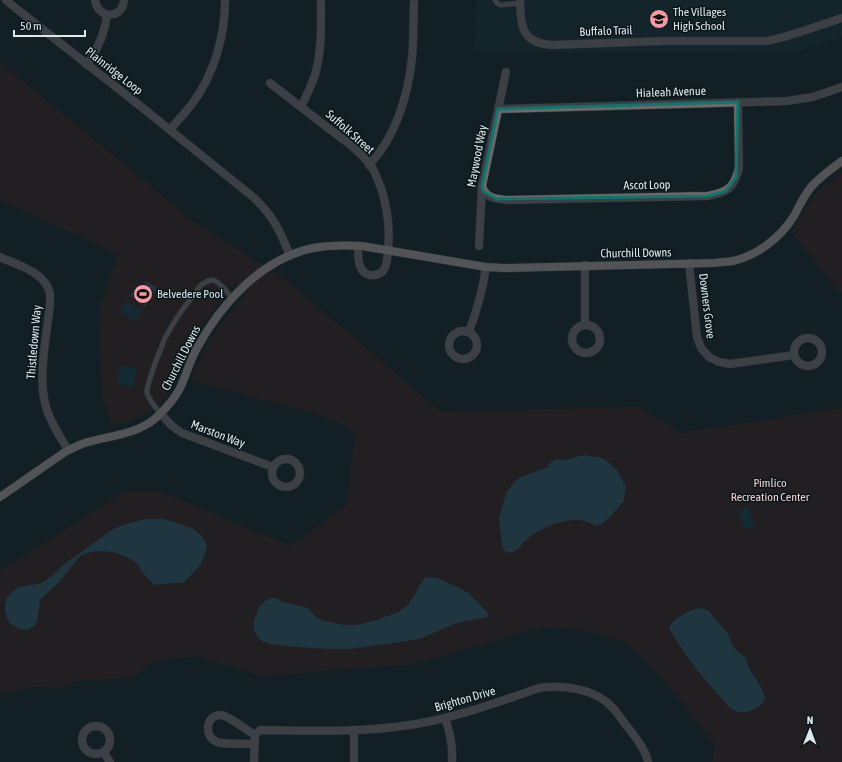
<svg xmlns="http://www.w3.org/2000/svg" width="842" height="762" viewBox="0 0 842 762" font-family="'Asap Condensed',sans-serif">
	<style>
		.built { fill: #162b34 }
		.green { fill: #352122 }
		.water { fill: #2f5160 }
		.building { fill: #163846 }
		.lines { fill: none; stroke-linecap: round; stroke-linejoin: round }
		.lane-casing { stroke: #2f3b41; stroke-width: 6 }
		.street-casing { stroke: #2f3b41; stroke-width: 9 }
		.secondary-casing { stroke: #2f3b41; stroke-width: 9 }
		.lane { stroke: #6f6768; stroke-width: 5 }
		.street { stroke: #6f6768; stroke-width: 8 }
		.secondary { stroke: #9f9293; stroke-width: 8 }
		.marked { fill: none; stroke: #0f766e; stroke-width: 3; stroke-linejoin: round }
		.labels { text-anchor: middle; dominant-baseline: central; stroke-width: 3; stroke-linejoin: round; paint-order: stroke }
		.poi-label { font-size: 12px; fill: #dfe7eb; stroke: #09161b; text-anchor: start }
		.street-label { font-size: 12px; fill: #dfe7eb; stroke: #09161b }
		.park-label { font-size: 12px; fill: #f8d0d2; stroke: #09161b }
	</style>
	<rect width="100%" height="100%" fill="#121f25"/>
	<path class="built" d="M477,0H842V37L788,54L474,52Z"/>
	<g class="green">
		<path d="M0,62L191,220L285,279L440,411L640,407L681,433L841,408L842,407V762H712L715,745L705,732L664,680L646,661L623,641L584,631L544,627L414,664L262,676L197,656L153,661L132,678L75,681L62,688L33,687L0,695V571L126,491H159L291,546L347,504L355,437L346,426L310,412L191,381C197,367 202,354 209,341C220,324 234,308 247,292L234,283L200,328L190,346L170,388L163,400L147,413L132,421L112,426L102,397L99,313L117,254L0,200Z"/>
		<path d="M842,173V294L791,232L817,191Z"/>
	</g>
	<g class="water">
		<path d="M146,281L157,288L145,306L130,296L135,289L139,291Z"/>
		<path d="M586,455L593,457H599L606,460L617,470L626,487L623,502L605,522L597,526C590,523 580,519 573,520C556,521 537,530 525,541C519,548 518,551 508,553L504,550L502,545L499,518L506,493L513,484L519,478L548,467L551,462L556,459L563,460L570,459L578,456Z"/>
		<path d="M145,519H164L192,528L200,534L207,544C206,560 195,573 183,583H168L159,585L153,584L144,574L137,564L131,559L113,552L100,551L91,552L80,556L60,581L40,600L37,621L35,625L28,630L19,629L10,623L6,616L5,607L6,599L11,593L17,588L29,585L40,584L52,576L62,566L81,552L112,530L120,526Z"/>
		<path d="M430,577L438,578L467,592L488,613L487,617L457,623L422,638L407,641L349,649H328L286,646L270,644L260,640L254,631V621L259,607L265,601L271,598H276L282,602L300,606L307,608L317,618L325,621L343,625H357L377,620L384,617L397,613L407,606L414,596L419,586L425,578Z"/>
		<path d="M700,608L708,610L728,634L730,640L733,646L737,651L746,658C748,673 762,682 765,699C759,709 745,716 733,710C726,705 720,696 714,690C697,670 681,650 669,627C674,618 689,610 700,608Z"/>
	</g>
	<g class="building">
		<path d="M127,301L142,311L135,321L120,311Z"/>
		<path d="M121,365L137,369L133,387L117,384Z"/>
		<path d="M748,507L755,526L745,529L738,511Z"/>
	</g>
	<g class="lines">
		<g class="lane-casing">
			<g id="lane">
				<path d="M495,0L498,4L501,5L520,3"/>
				<path d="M161,414C157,409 148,399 147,393C146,384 161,348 165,338C173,323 183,308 194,295C196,291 198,288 201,285C204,283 209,280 212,280C218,280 228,293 232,298"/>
			</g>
		</g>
		<g class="street-casing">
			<g id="street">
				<path d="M6,0L13,6L139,105L253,197C272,214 281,232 290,256"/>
				<path d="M95,0C98,20 123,19 124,0"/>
				<path d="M520,0C521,26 521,43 552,45L664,41H767C793,36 817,26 842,18"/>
				<path d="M87,65C98,47 104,36 107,15"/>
				<path d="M270,83C289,98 309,113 328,128C343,139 360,151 371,166C376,173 378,181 381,188C388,209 390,230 388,251C387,261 387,273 375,275C357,277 358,257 358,246"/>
				<path d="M301,107C306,97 311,86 315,75C322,51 321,25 321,0"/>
				<path d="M498,109L787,101L813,97L842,87"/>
				<path d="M170,130C177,121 185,113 192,104C214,74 225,37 225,0"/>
				<path d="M369,165C396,137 408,95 412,58C414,39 413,19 414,0"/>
				<path d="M482,186C485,198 496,199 507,200L708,196C728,192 734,188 739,168L738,102"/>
				<path d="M479,246L482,186L506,72"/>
				<path d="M0,257C17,265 46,272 50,294C50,297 50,301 50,304C47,333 38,374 45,403C49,420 59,435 68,450"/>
				<path d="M689,263L697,337L701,348L709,357L719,362L730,364L794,355"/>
				<path d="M585,265V325"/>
				<circle cx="586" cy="339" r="14"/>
				<circle cx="463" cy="345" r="14"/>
				<path d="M469,332C477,310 483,289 486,267"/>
				<circle cx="808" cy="352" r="14"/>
				<path d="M161,414L172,426L182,433L273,467"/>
				<circle cx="286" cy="473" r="14"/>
				<path d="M445,718C450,732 453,747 452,762"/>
				<circle cx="96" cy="740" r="14"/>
				<path d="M254,744C246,743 224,745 217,742C204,737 205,716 220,715C226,714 248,731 255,735"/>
				<path d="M104,753L110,762"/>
				<path d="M254,762L255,735L260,730C312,731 364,733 416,724C458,717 498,702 539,688C563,684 596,689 613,708C619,715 624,723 630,730C637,740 646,750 648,762"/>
				<path d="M354,762V730"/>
			</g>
		</g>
		<g class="secondary-casing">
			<path id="secondary" d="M0,497L65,452C73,448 80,444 88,442C113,435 141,434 160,414C167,407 174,399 179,390C186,377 189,362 197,348C221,304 261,259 313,248C329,245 345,245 362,246L486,267L504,268L714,263C720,262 727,262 733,261C758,255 780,238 794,216C799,206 804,196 811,187C820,177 831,169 842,161"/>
		</g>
		<use href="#lane" class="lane"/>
		<use href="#street" class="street"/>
		<use href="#secondary" class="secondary"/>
	</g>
	<path d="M0 0H842V762H0ZM738,102L736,177L726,191L708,196L497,199L483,191L482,186L498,109Z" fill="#121f25" fill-opacity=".55" fill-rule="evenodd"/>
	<path class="marked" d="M738,102L736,177L726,191L708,196L497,199L483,191L482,186L498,109Z"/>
	<defs>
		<g id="school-disc" transform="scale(1)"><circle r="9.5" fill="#f49aa2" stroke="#09161b"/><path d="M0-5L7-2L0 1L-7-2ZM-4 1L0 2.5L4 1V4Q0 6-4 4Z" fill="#111"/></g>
		<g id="stadium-disc" transform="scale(1)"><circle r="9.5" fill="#f49aa2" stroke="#09161b"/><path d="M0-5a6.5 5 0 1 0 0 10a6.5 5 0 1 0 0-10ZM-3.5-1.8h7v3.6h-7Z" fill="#111"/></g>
	</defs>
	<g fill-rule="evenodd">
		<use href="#school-disc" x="659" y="19"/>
		<use href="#stadium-disc" x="143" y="294"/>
	</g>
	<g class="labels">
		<g class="poi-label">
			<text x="673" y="12">The Villages<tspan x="673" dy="14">High School</tspan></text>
			<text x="157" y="294">Belvedere Pool</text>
		</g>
		<g class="street-label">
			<text transform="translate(606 31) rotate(-2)">Buffalo Trail</text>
			<text transform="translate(114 71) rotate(38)">Plainridge Loop</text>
			<text transform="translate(671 92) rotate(-2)">Hialeah Avenue</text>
			<text transform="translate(350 132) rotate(41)">Suffolk Street</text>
			<text transform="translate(477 156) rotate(-79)">Maywood Way</text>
			<text transform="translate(647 185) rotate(-1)">Ascot Loop</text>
			<text transform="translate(636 253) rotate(-1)">Churchill Downs</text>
			<text transform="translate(707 306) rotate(83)">Downers Grove</text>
			<text transform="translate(34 342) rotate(-85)">Thistledown Way</text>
			<text transform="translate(181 358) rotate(-63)">Churchill Downs</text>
			<text transform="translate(218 434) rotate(21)">Marston Way</text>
			<text transform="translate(465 699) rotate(-16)">Brighton Drive</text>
		</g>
		<g class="park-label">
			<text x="770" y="483">Pimlico<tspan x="770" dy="14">Recreation Center</tspan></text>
		</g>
	</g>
	<g transform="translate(810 730) rotate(1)" stroke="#09161b" stroke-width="3" paint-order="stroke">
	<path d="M0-3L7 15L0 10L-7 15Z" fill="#dfe7eb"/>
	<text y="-6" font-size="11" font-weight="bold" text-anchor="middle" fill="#dfe7eb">N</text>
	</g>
	<path d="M14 30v6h71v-6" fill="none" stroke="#dfe7eb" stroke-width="2"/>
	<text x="20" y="30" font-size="12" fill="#dfe7eb" stroke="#09161b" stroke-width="3" paint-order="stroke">50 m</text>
</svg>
